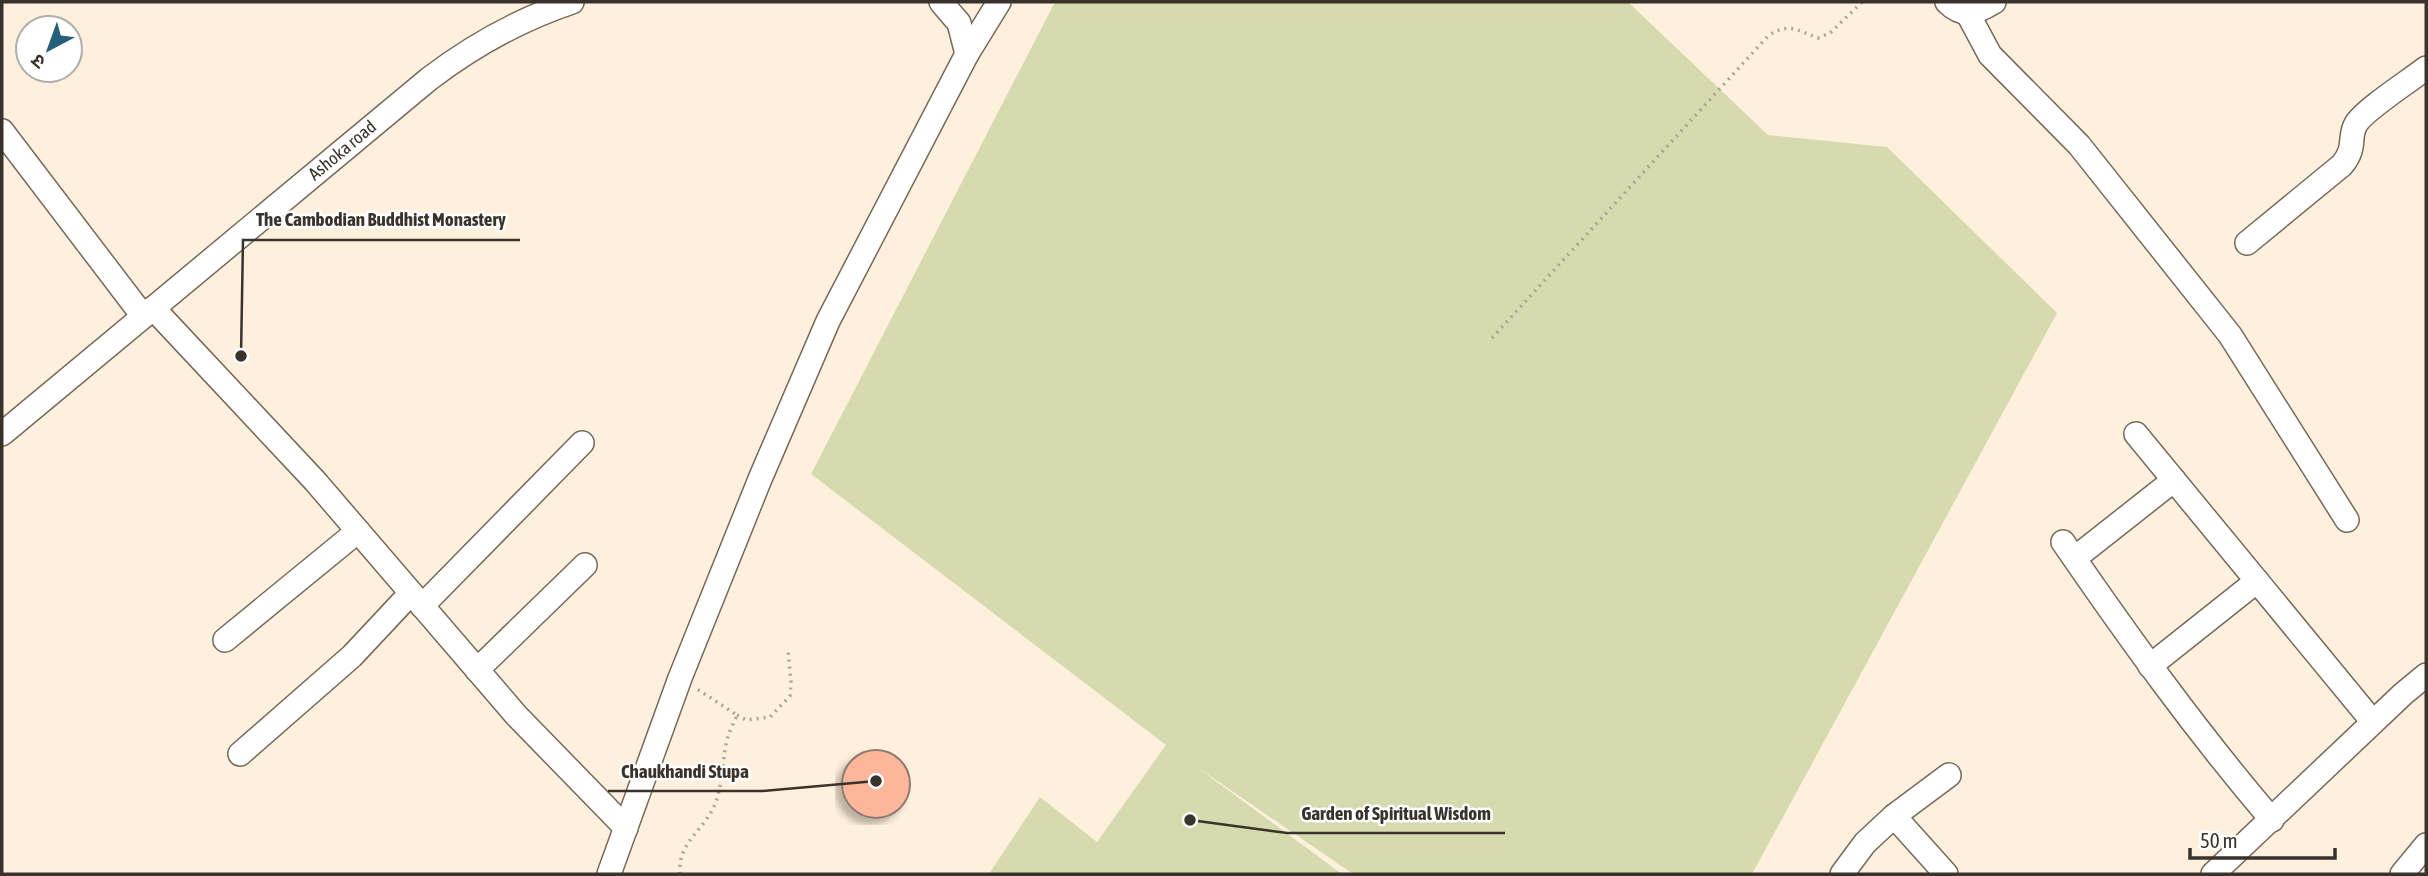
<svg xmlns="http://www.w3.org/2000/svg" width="2428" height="876" viewBox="0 0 2428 876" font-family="'Asap Condensed','Noto Sans Devanagari',sans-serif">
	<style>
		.green { fill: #d5daaf }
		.building { fill: #fcb699; stroke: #8f7971; stroke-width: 2; filter: url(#shadow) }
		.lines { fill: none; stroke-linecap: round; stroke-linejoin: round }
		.minor-casing { stroke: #766959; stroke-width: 26 }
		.path { stroke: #ada294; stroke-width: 3.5; stroke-dasharray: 2 5; stroke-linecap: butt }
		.minor { stroke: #fff; stroke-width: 23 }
		.labels { text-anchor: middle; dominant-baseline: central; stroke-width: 5; stroke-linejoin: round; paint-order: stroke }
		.street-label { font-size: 18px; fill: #39332c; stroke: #fff }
		.leader { fill: none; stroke: #39332c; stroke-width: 2.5 }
		.callout-dot { fill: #39332c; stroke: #fff; stroke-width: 2.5 }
		.callout-label { font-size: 19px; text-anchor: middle; font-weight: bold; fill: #39332c; stroke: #fff; stroke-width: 5; stroke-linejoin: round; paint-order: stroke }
	</style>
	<defs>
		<filter id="shadow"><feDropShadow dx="-6" dy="6" stdDeviation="3.5" flood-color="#0004"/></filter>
	</defs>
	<rect width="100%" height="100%" fill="#fff0dd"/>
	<path class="green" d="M1055,2H1628L1768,135L1887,147L2057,313L1752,874H1353L1194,765L1342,874H989L1040,797L1097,842L1166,745L811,474Z"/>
	<circle class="building" cx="876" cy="784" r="34"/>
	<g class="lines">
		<g class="minor-casing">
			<g id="minor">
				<path d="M941,2L959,23L967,54"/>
				<path d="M1947,2C1963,18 1976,13 1994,2"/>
				<path d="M1968,14L1990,55L2079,145L2230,335L2347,520"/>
				<path d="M2,131L143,316"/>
				<path d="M2247,243L2342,165C2357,147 2348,137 2356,124C2364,110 2411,80 2426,68"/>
				<path d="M153,308L315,481L516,715L626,828"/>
				<path d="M2,434L429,79C471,47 521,19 572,2"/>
				<path d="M2136,434L2373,722"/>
				<path d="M2063,542C2129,638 2196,731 2272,820"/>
				<path d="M2075,558L2174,480"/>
				<path d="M422,606L582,443"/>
				<path d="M225,640L358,531"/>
				<path d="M2150,666L2257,581"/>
				<path d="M477,670L585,565"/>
				<path d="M240,754L352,656L411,593"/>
				<path d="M1894,816L1946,874"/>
				<path d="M609,874L680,678L760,479L828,321L967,54L999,2"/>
				<path d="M1842,874L1865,843L1894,816L1949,775"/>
				<path d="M2213,874L2403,694L2426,675"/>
				<path d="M2402,874L2426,845"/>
			</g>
		</g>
		<g class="path">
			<path d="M1492,338L1768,36C1789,22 1796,30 1818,38L1830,33L1862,2"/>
			<path d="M737,715L746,720L770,717L790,696L791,682L788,651"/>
			<path d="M680,874C677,842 705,830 715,804C723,783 722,761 727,740C729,731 734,723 737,715L697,689"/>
		</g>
		<use href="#minor" class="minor"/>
	</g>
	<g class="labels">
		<g class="street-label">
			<text transform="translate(342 150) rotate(-40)">Ashoka road</text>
		</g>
	</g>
	<path class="leader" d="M241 356L243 240H520M876 781L763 791H608M1190 820L1287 833H1505"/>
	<g class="callout-dot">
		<circle cx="241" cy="356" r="7"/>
		<circle cx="876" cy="781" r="7"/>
		<circle cx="1190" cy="820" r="7"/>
	</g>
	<g class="callout-label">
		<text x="381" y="226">The Cambodian Buddhist Monastery</text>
		<text x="685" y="778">Chaukhandi Stupa</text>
		<text x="1396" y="820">Garden of Spiritual Wisdom</text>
	</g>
	<rect width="2428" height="876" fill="none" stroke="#39332c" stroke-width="7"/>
	<g transform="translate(49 49) rotate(221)"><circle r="33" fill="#ffffff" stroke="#b0adab" stroke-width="2"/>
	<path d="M0-5L12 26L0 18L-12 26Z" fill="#265f79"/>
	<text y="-10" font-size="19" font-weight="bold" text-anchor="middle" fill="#39332c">उ</text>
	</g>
	<path d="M2190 848v10h145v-10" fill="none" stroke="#39332c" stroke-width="3.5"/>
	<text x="2200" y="848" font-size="21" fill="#39332c" stroke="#ffffff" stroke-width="5" paint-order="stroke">50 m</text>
</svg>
